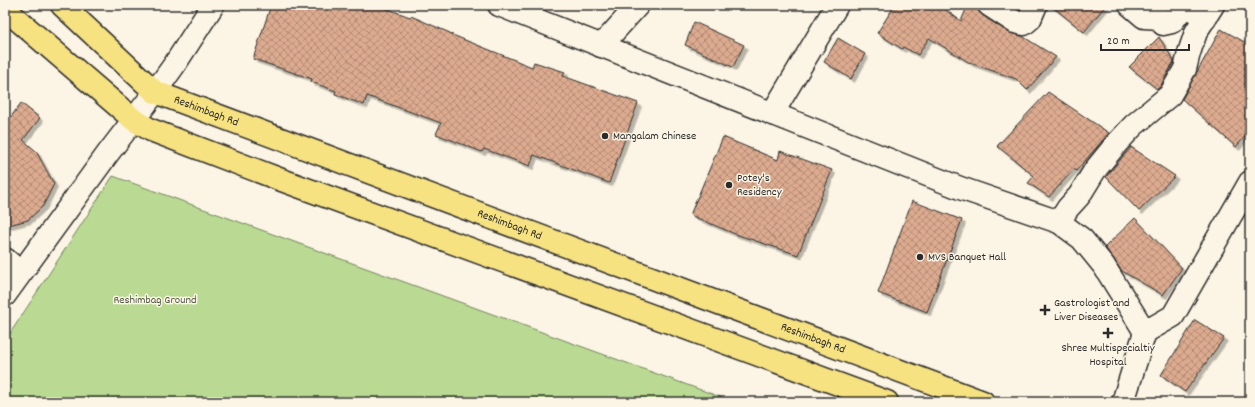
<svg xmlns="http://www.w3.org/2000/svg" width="1255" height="407" viewBox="0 0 1255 407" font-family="Dekko,sans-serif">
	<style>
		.park { fill: #bada93; stroke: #72825f }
		.building { fill: url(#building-cross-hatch); stroke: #2b2b2b; filter: url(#shadow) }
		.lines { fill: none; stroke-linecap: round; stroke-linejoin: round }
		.minor-casing { stroke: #2b2b2b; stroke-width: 25 }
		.major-casing { stroke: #2b2b2b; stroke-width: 25 }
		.minor { stroke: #fcf5e5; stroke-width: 22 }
		.major { stroke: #f7e281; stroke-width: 22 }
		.poi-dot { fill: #2b2b2b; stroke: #fcf5e5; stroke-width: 1.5 }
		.labels { text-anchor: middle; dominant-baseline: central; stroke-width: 3; stroke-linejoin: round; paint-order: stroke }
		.street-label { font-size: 12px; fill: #2b2b2b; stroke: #fcf5e5 }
		.poi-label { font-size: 12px; fill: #2b2b2b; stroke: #fcf5e5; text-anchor: start }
		.park-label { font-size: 12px; fill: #4f5745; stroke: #fcf5e5 }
	</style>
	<defs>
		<pattern id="building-cross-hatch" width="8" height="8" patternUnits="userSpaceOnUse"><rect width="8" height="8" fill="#dcab8f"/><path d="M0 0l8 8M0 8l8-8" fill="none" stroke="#b38b75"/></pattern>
		<filter id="shadow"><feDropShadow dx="3.5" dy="3.5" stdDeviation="0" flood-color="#0004"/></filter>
	</defs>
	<rect width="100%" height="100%" fill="#fcf5e5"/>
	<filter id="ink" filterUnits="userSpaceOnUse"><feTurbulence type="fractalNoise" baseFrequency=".025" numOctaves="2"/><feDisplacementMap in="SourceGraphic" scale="8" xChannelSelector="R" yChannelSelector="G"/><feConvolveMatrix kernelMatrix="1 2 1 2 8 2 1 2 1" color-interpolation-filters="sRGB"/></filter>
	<g filter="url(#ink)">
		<path class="park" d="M113,176L734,402H5V341Z"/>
		<g class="building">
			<path d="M271,5H377L410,17L411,16L450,33V34L532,67L534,62L565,72L563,76L638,103L609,183L534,155L530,166L484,149L482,152L436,134L441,123L367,96L364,105L335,94L336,91L311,82L312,79L253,59Z"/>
			<path d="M895,5H939L961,21L968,5H973L977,8L978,11L982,15L1008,32L1022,36L1056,57L1027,90L1016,79L970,63L929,38L918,55L903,47L902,49L877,33Z"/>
			<path d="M1050,5H1106L1084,32Z"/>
			<path d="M694,22L744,45L733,67L685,45Z"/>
			<path d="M1221,29L1250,45V131L1236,147L1182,99Z"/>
			<path d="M1159,37L1174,61L1160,87L1157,89L1129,67Z"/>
			<path d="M838,38L865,54L851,79L824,62Z"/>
			<path d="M1048,92L1109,133L1076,171L1074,169L1049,197L1028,183L1034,176L997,146Z"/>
			<path d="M21,103L40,118L23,140L36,151L54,184L43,206L28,220L5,226V125Z"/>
			<path d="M723,137L778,160L780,151L832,170L798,255L735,234L690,215Z"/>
			<path d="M1131,147L1175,176L1139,211L1106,177Z"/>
			<path d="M912,201L962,220L927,312L878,293Z"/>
			<path d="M1135,218L1182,268L1163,295L1125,273L1121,270L1105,247Z"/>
			<path d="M1195,320L1224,338L1185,392L1161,375Z"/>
		</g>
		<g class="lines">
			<g class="minor-casing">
				<g id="minor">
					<path d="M499,5L960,188L1059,222L1082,239L1104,266L1145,332L1123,402"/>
					<path d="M989,5L1015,22L1024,24L1030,19L1036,5"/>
					<path d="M1130,5L1144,17L1161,18L1163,24L1172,22L1182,9H1192L1205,19"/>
					<path d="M601,46L638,5"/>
					<path d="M772,114L837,5"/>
					<path d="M1059,222L1068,208L1079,196L1095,170L1117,143L1134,125L1170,95L1185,69L1189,53L1196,32L1213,5"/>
					<path d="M5,259L20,272"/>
					<path d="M5,295L109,152L155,92L175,64L213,5"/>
					<path d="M1145,332L1173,316L1250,182"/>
				</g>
			</g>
			<g class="major-casing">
				<g id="major">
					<path id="s1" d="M62,5L155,92L983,402"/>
					<path d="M5,9L134,120L151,130L279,179L887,402"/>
				</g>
			</g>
			<use href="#minor" class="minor"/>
			<use href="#major" class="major"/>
		</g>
	</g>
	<g class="poi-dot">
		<circle cx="605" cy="136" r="4"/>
		<circle cx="729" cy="185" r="4"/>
		<circle cx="920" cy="257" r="4"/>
		<path d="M1043 304h4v4h4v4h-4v4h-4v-4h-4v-4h4z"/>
		<path d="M1106 327h4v4h4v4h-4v4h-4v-4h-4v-4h4z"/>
	</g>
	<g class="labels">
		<g class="street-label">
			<text stroke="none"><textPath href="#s1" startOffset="182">Reshimbagh Rd</textPath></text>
			<text stroke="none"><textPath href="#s1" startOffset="506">Reshimbagh Rd</textPath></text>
			<text stroke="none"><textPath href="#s1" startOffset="830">Reshimbagh Rd</textPath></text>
		</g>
		<g class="poi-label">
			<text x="613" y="136">Mangalam Chinese</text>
			<text x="737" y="178">Potey's<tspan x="737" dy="14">Residency</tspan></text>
			<text x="928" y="257">MVS Banquet Hall</text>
			<text x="1054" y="303">Gastrologist and<tspan x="1054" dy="14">Liver Diseases</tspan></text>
			<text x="1108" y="348" text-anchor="middle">Shree Multispecialtiy<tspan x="1108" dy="14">Hospital</tspan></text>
		</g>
		<g class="park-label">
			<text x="155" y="300">Reshimbag Ground</text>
		</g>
	</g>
	<rect width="1255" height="407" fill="none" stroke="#fcf5e5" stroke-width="20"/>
	<rect x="10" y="10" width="1235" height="387" fill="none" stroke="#2b2b2b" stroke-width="1.5" filter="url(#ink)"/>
	<path d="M1101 44v6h88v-6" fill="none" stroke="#2b2b2b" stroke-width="2"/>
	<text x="1107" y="44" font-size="12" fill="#2b2b2b" stroke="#fcf5e5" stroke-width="3" paint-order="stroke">20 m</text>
</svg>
